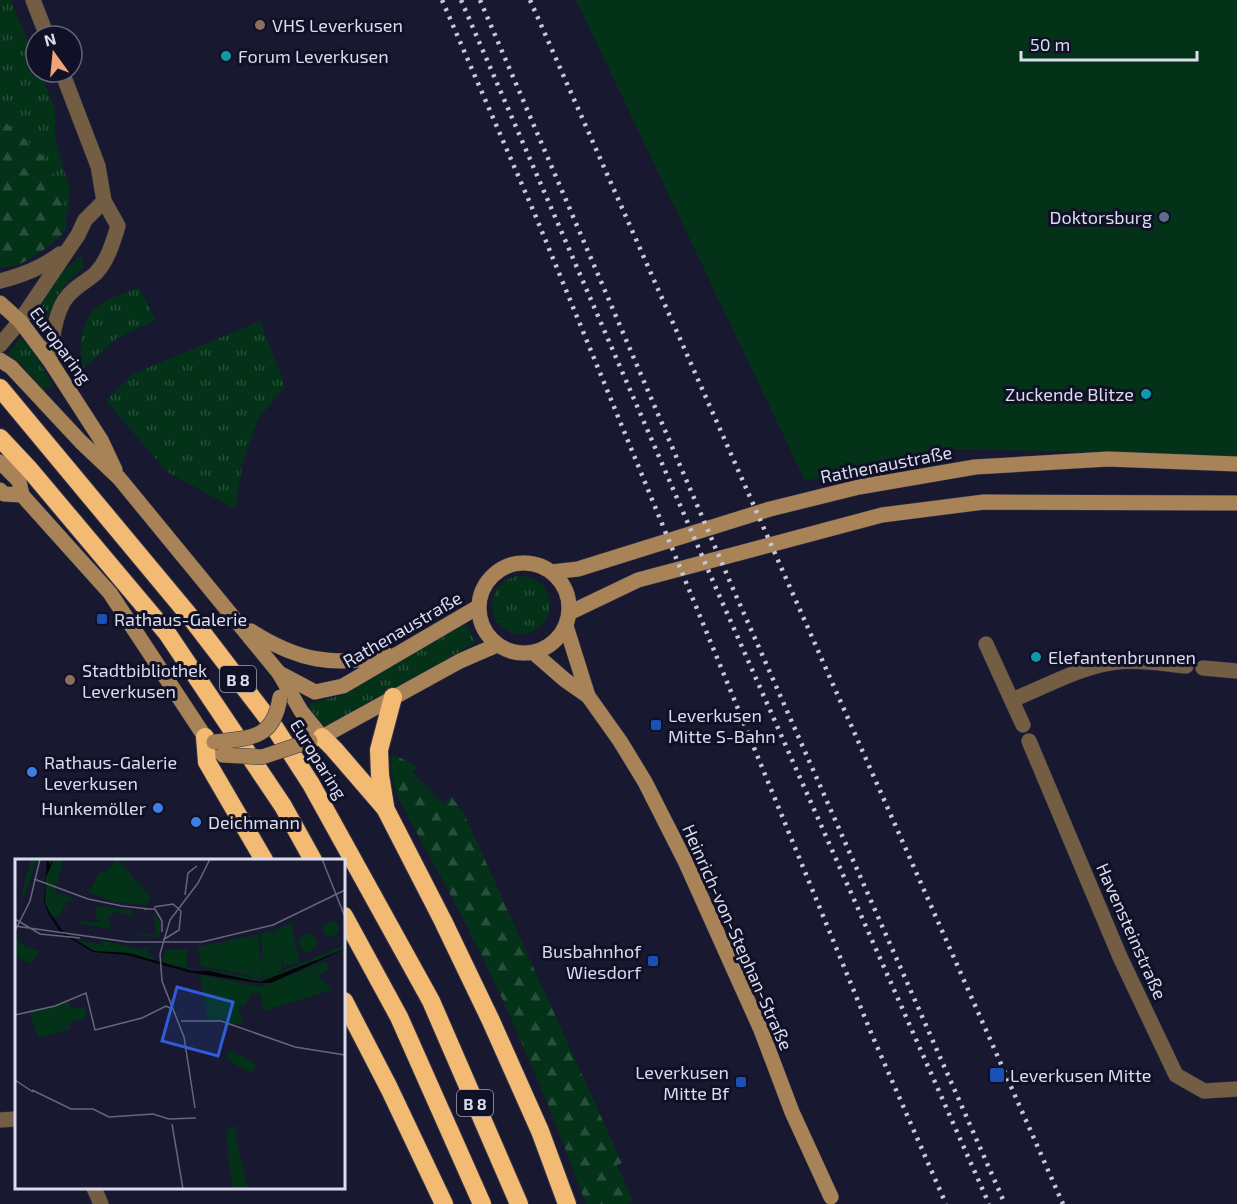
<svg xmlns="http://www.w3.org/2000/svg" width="1237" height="1204" viewBox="0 0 1237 1204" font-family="'Exo 2',sans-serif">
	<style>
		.grass { fill: url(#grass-tufts) }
		.forest { fill: url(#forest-firs) }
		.green { fill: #033218 }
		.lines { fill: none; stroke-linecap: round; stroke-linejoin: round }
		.street-casing { stroke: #33344b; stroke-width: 16 }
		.secondary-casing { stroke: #33344b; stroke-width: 16 }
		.highway-casing { stroke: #33344b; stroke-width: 20 }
		.street { stroke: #745e43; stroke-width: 15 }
		.secondary { stroke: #a78357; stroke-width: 15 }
		.highway { stroke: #f3ba74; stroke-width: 18 }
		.rail { stroke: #c6c8d9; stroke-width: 4.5; stroke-dasharray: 3 6; stroke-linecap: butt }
		.secondary-bridge-casing { stroke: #33344b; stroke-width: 16; stroke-linecap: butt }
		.secondary-bridge { stroke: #a78357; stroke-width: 15 }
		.education-dot { fill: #8d6e63; stroke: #101027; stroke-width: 2 }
		.culture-dot { fill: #0f9aa8; stroke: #101027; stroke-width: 2 }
		.service-dot { fill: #5c6f8a; stroke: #101027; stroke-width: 2 }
		.transit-dot { fill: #1a4fb4; stroke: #101027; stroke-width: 2 }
		.shop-dot { fill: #3f7fe0; stroke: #101027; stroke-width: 2 }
		.labels { text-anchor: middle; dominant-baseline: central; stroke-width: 6; stroke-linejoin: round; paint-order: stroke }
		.shield { fill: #101027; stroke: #9ea0b2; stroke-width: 1.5 }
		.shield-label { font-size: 16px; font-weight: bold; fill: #dbddee }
		.poi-label { font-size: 18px; fill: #dbddee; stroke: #101027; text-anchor: start }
		.street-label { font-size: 18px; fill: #dbddee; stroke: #101027 }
		.inset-road { fill: none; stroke: #66677d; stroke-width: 1.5 }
		.view { fill: #305cda; fill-opacity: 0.15; stroke: #305cda; stroke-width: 3 }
		.inset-edge { fill: none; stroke: #dbddee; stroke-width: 3 }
	</style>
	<defs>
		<pattern id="grass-tufts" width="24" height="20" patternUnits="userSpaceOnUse" patternTransform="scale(1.5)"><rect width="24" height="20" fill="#033218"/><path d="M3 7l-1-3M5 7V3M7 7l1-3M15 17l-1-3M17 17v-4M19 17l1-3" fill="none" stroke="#274f3a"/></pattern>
		<pattern id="forest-firs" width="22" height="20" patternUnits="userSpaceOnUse" patternTransform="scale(1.5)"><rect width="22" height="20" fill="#033218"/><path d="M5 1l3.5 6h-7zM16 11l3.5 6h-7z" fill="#274f3a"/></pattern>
	</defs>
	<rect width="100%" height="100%" fill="#181931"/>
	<g class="grass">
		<path d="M0,0H11L36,62V72H40L55,109V136L61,161L70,188L68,217L50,166L30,144L0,118Z"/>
		<path d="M79,257H82L84,267C63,284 51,301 45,328L43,330L39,329L30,318L51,283Z"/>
		<path d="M139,288L156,320L119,337L83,368C78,343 80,313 107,300C117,295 128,292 139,288Z"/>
		<path d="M260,321L285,386L257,420L243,462L235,509L166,471L106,400L133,374Z"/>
		<path d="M21,337L33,351L53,385L42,390L23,366L8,353Z"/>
		<circle cx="521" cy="605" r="29"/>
		<path d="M464,625L468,626L475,643L326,726L321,725L309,706L311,703L342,695Z"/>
	</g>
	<g class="forest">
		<path d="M0,118C15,131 40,149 50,166C57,178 69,215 66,228C63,239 27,262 15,266C11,267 6,267 2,268H0Z"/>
		<path d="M392,754L417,766L412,772L443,804L451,796L464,814L622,1163L617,1165L633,1201L627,1204H586C553,1114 517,1026 474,940C450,891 422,844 397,795C392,780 390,769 392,754Z"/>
	</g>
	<path class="green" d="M576,0H1237V456L953,449L805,481Z"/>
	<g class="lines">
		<g class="street-casing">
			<g id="street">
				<path d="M33,0L47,36"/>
				<path d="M0,281C23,275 41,268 60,254"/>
				<path d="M0,345L20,321L78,235L85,220L104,201"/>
				<path d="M50,361C52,341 54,318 64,301C73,287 85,283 96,273C108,260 113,242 118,226L104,201L98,166L62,72"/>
				<path d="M986,644L1023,725"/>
				<path d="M1203,668L1237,671"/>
				<path d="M1012,700C1045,687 1081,666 1117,662C1140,659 1164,664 1186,666"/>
				<path d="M1029,741L1120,957L1176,1075L1204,1091L1237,1089"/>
				<path d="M0,1120L16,1119"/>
				<path d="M94,1188L101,1204"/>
			</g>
		</g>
		<g class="secondary-casing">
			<g id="secondary">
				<path d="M0,303L20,321L50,361L101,440L115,470"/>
				<path d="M0,360L11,367L81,442L119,478L279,673L301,711L322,737"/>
				<path d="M0,462L19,481L22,495L110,593L205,737L223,755"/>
				<path d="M0,490L4,494L22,495"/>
				<circle cx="524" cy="608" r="45"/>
				<path d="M552,572L578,569L770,509L859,487L975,467L1108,459L1237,464"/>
				<path d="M569,613L638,580L882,515L984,502L1237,503"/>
				<path d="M566,626L588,696L620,741L645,782L685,861L761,1030L792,1112L831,1197"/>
				<path d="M251,631C296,660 334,668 387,655"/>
				<path d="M534,653L565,680L588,696"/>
				<path d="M279,673L315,692L343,686L478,607"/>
				<path d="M313,740L322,737L460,661L497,645"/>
			</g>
		</g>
		<g class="highway-casing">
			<g id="highway">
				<path d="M0,388L188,614L273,725L311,784L431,1001L519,1204"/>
				<path d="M0,438L30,470L167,633L283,806L313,860"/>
				<path d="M205,737L207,762L264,860"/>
				<path d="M322,737L334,749L385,808L443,921L491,1021L540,1131L567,1204"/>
				<path d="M385,806L380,775L379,750L393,697"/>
				<path d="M344,916L399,1017L482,1204"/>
				<path d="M344,1001L389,1088L444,1204"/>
			</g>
		</g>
		<use href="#street" class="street"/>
		<use href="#secondary" class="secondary"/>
		<use href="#highway" class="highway"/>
		<g class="rail">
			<path d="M442,0L536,217L872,1035L946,1204"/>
			<path d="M461,0L719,595L989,1204"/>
			<path d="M480,0L734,591L1005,1204"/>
			<path d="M530,0L1063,1204"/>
		</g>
		<g class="secondary-bridge-casing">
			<g id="secondary-bridge">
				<path d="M214,742C251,738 274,739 280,697"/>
				<path d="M223,755L262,757L310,741"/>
			</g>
		</g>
		<use href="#secondary-bridge" class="secondary-bridge"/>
	</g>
	<g class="education-dot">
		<circle cx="260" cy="25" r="6"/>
		<circle cx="70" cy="680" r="6"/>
	</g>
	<g class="culture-dot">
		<circle cx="226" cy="56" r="6"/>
		<circle cx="1146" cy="394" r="6"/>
		<circle cx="1036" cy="657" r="6"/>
	</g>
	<circle class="service-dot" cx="1164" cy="217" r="6"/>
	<g class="transit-dot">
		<rect x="96" y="613" width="12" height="12" rx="3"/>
		<rect x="650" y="719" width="12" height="12" rx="3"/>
		<rect x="647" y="955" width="12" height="12" rx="3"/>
		<rect x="989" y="1067" width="16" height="16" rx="3"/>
		<rect x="735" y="1076" width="12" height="12" rx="3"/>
	</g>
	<g class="shop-dot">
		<circle cx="32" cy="772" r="6"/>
		<circle cx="158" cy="808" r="6"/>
		<circle cx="196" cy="822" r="6"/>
	</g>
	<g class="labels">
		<g class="shield">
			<rect x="220" y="666" width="36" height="26" rx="4.5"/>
			<rect x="457" y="1090" width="36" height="26" rx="4.5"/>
		</g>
		<g class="shield-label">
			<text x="238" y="679">B 8</text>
			<text x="475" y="1103">B 8</text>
		</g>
		<g class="poi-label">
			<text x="272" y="25">VHS Leverkusen</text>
			<text x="238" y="56">Forum Leverkusen</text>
			<text x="1152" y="217" text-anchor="end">Doktorsburg</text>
			<text x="1134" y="394" text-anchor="end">Zuckende Blitze</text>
			<text x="114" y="619">Rathaus-Galerie</text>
			<text x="1048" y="657">Elefantenbrunnen</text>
			<text x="82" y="670">Stadtbibliothek<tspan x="82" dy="21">Leverkusen</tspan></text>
			<text x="668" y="715">Leverkusen<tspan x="668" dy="21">Mitte S-Bahn</tspan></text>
			<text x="44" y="762">Rathaus-Galerie<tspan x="44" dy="21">Leverkusen</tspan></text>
			<text x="146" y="808" text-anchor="end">Hunkemöller</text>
			<text x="208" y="822">Deichmann</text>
			<text x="641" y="951" text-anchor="end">Busbahnhof<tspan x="641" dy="21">Wiesdorf</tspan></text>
			<text x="729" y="1072" text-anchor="end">Leverkusen<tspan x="729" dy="21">Mitte Bf</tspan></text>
			<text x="1010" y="1075">Leverkusen Mitte</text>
		</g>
		<g class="street-label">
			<text transform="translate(61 345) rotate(54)">Europaring</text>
			<text transform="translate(886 464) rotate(-11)">Rathenaustraße</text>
			<text transform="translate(402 629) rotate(-30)">Rathenaustraße</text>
			<text transform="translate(319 759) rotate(58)">Europaring</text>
			<text transform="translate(1132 931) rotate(66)">Havensteinstraße</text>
			<text transform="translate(738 937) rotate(66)">Heinrich-von-Stephan-Straße</text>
		</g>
	</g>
	<g transform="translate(15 859)">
		<rect width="330" height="330" fill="#181931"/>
		<path d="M39,0H48L40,34L53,35L59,43L53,41L50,53V43L44,58L36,56L30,44L31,18ZM82,47L117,51V57L101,52L89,63L80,60ZM58,81L89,86L85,81L124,90L142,86L131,91L140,101L113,94L79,92ZM330,86V89L266,118L250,122L229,121L184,108L246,121ZM151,90H172V107L178,111L147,103Z" fill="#033218"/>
		<path d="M16,0H22L9,38L6,37ZM138,53L147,66L144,79L58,63H89L91,54L97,71L141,76ZM257,71L266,88V113L248,119L246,110V119H242L234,118L189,107L235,118L246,97V85L249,117L263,85Z" fill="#033218"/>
		<path d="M102,0L136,38L132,46L98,43L74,33L86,11L90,14ZM308 70a8 8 0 1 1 16 0a8 8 0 1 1-16 0ZM276,64L285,104L269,106L259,71ZM257,71L263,85L266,112L249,117L246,75ZM284 84a9 9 0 1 1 18 0a9 9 0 1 1-18 0ZM244,75L245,118L186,107L183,88ZM0,77L7,86L25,92L16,105L0,98ZM311,102L314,109L303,117L318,131L248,152L246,134H237L230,146H224L227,166L192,159L185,116L246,128ZM54,142L56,149L71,147V160L55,163V170L23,179L14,153ZM215,191L241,205L237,215L210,199ZM223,267L220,275L233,330H218L215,310L211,278L214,269Z" fill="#033218"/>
		<path d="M32,0L35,6L39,0L31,18L30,44L35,54L49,74L79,92L113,94L177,112H194L245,123L330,90L256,124H243L173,113L112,96L78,93L46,74L33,54L29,43Z" fill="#000606"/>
		<path class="inset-road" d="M307,0L330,58M19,20L73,40L107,47L134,50H140H129M170,36L173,14L182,7M139,48L158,45L166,52L164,71L148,81M140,50L147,62V73M0,60L25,75L65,79M0,67L113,83H187L258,66L330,31M0,72L15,42L25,0M0,156L40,147L71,134L80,171M166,162H206L280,188L330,196M80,171L127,159L151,147L157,150M0,221L18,233M17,231L56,250H78L94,258L138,255L154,260L181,259M180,249L169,178L147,122L145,95L155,61L183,24L195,0M157,265L168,330"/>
		<path class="view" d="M162,128L218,143L203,197L147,182Z"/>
		<rect width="330" height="330" class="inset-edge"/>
	</g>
	<g transform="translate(54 54) rotate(345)"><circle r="28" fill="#101027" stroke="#616277" stroke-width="1.5"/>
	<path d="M0-4.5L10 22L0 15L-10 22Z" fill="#efa377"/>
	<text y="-9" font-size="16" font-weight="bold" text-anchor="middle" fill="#dbddee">N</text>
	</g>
	<path d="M1021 51v9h176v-9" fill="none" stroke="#dbddee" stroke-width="3"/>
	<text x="1030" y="51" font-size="18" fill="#dbddee" stroke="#101027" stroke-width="4.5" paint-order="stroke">50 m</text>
</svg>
